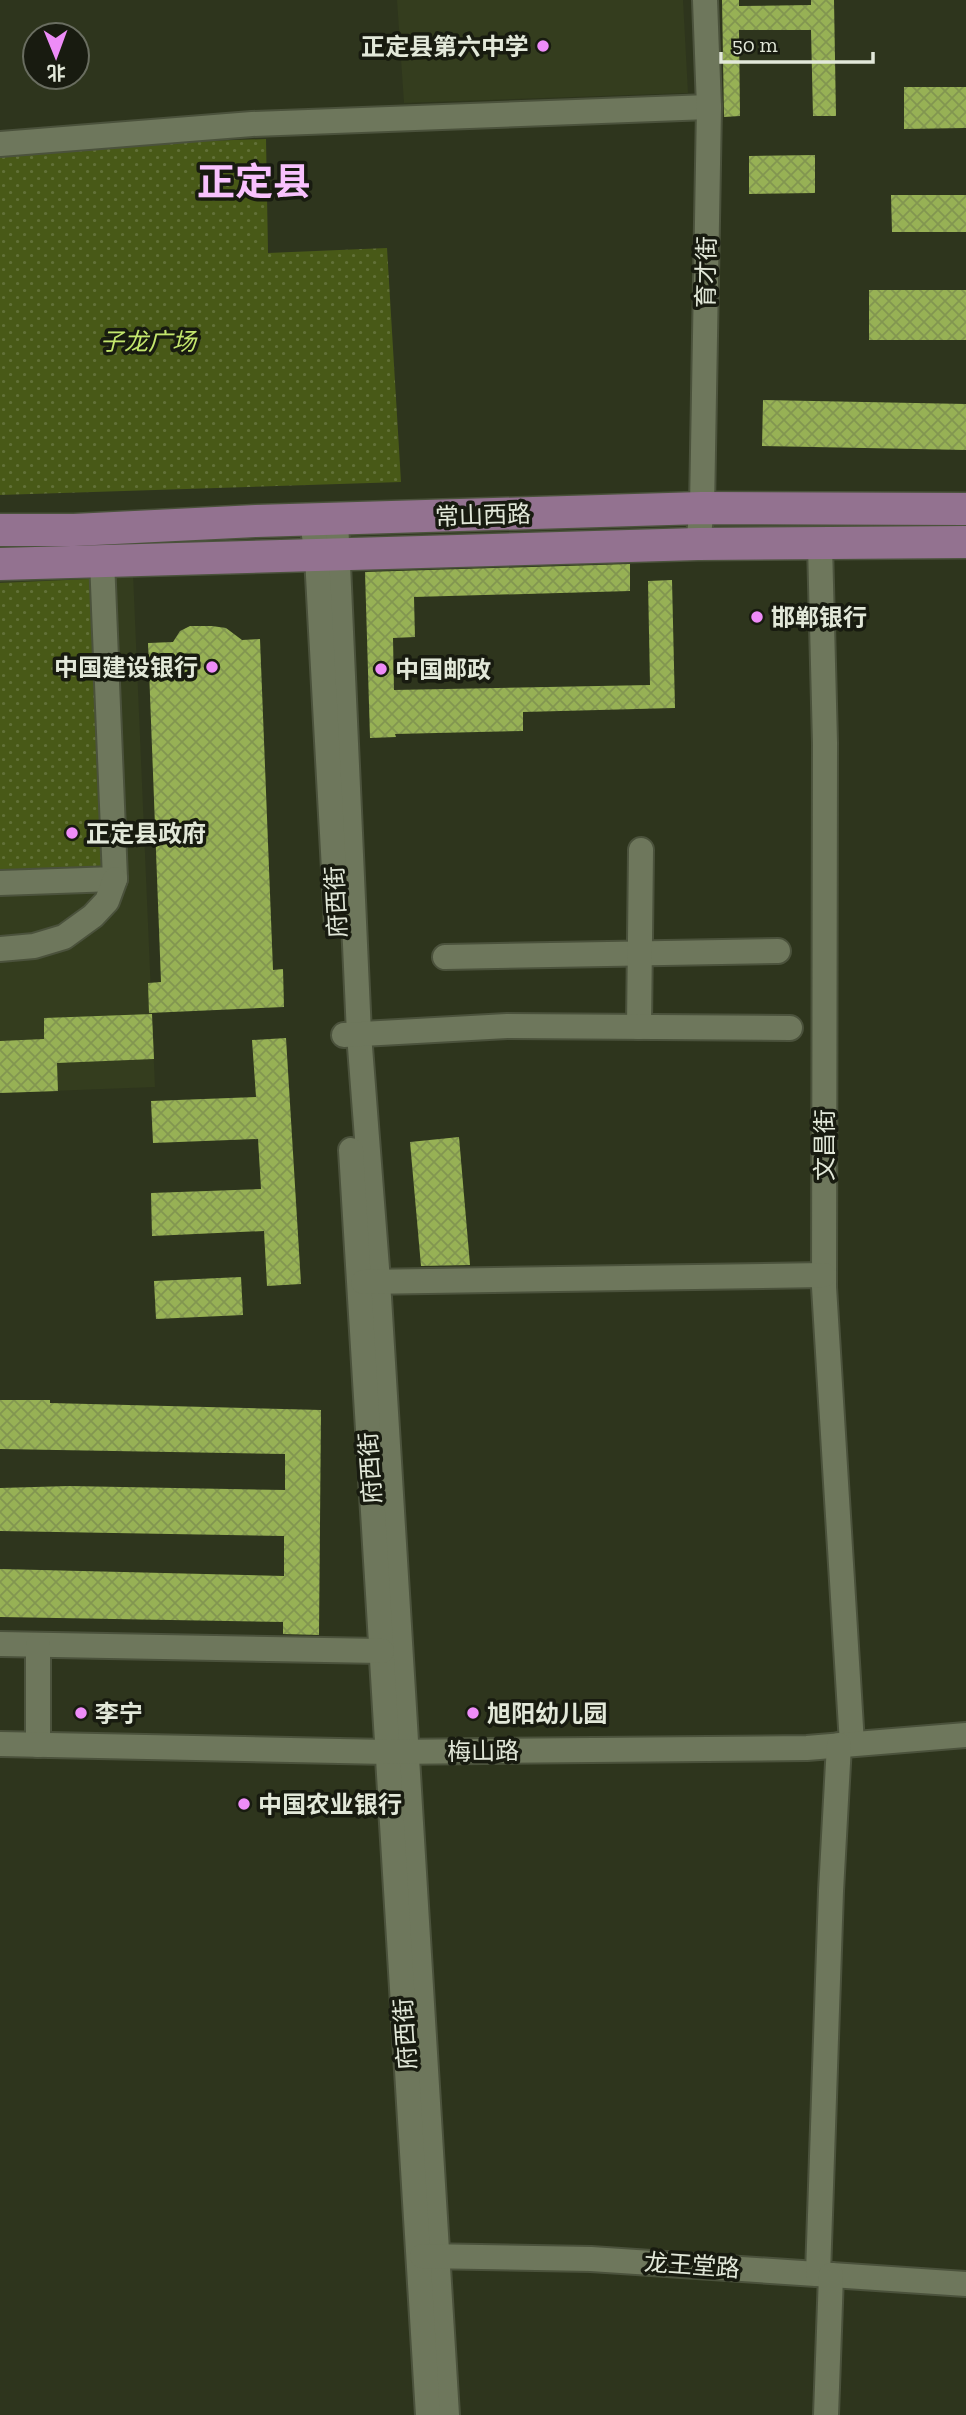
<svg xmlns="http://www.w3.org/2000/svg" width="966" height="2415" viewBox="0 0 966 2415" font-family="'Zilla Slab','Noto Sans SC',serif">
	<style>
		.built { fill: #343d1e }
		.grass { fill: url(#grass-dots) }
		.building { fill: url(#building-cross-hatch) }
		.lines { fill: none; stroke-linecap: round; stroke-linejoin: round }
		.minor-casing { stroke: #4b523c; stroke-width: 28 }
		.major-casing { stroke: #4b523c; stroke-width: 35 }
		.minor { stroke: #6e775c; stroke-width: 24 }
		.major { stroke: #937290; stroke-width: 32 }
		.poi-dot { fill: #ee8cf8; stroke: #181b10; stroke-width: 2.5 }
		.labels { text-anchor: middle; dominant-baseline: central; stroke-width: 7; stroke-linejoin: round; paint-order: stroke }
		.poi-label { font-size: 24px; font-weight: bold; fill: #e2e8d9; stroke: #181b10; text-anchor: start }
		.street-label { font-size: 24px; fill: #e2e8d9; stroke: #181b10 }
		.park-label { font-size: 24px; font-style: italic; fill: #c4e76d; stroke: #181b10 }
		.town-label { font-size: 38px; font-weight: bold; fill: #f8c1fd; stroke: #181b10 }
	</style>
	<defs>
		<pattern id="grass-dots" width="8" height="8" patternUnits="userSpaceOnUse" patternTransform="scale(1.75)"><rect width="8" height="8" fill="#485917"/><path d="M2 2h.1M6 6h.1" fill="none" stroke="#627138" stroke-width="1.8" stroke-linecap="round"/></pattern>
		<pattern id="building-cross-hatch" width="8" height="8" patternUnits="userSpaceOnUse" patternTransform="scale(1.75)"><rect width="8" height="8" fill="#97b155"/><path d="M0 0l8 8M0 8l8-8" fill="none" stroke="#829650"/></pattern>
	</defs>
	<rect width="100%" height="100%" fill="#2e351d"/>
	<g class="built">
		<path d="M397,0H683L688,93L404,103Z"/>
		<path d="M133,573L155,1087L0,1093V579Z"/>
	</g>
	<g class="grass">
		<path d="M266,139L268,253L387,248L401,482L0,495V148Z"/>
		<path d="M90,579L102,867L0,871V583Z"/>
	</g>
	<g class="building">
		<path d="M722,0H739V6L811,5V0H834L836,116H813L811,30H739L740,116L724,117Z"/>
		<path d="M904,87H966V128L904,129Z"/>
		<path d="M815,155V193L749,194V156Z"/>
		<path d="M891,195H966V232H892Z"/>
		<rect x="869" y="290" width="97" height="50"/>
		<path d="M763,400L966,404V450L762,446Z"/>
		<path d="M630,564V591L414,597L415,637L393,638L394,690L650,685L648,581L672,580L675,708L523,712V731L395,734L396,737L370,738L365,572Z"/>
		<path d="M190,626H212L226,628L242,640L260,639L273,970L283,969L284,1007L149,1013L148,983L161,982L148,643L173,642L180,631Z"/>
		<path d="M152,1014L154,1059L57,1063L58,1091L0,1093V1041L44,1039V1018Z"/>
		<path d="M286,1038L301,1284L267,1286L264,1231L152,1236L151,1193L261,1189L258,1139L153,1143L151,1101L256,1097L252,1040Z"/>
		<path d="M459,1137L470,1265L421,1266L410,1142Z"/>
		<path d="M241,1277L243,1315L156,1319L154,1281Z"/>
		<path d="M0,1400H50V1403L321,1410L319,1635L283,1634V1622L0,1617V1569L284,1576V1536L0,1531V1488L69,1486L285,1490V1454L0,1449Z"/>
	</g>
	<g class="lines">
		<g class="minor-casing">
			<g id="minor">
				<path d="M0,144L252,124L709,107"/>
				<path d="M336,520L359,1034L378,1281L447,2415"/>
				<path d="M312,521L317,557L337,925"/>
				<path d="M698,544L702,508L709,107L705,0"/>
				<path d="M820,545L825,743L824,1287L852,1744"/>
				<path d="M0,883L115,879L102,560"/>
				<path d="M0,949L34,946L64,937L93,916L107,901L115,879"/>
				<path d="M445,957L778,951"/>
				<path d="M639,1027L641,850"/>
				<path d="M344,1035L507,1026L790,1028"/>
				<path d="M351,1150L428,2415"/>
				<path d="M363,1282L824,1275"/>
				<path d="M0,1644L382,1651"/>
				<path d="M38,1645V1745"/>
				<path d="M0,1744L388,1752L807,1748L966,1735"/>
				<path d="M422,2256L591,2259L966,2284"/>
				<path d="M818,2274L831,1891L839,1745"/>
				<path d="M826,2415L831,2275"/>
			</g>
		</g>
		<g class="major-casing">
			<g id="major">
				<path d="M0,530H74L256,521L702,508L966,509"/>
				<path d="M0,564L698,544L966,542"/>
			</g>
		</g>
		<use href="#minor" class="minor"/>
		<use href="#major" class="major"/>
	</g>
	<g class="poi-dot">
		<circle cx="543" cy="46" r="7"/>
		<circle cx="757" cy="617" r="7"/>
		<circle cx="212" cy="667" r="7"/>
		<circle cx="381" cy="669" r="7"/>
		<circle cx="72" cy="833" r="7"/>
		<circle cx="81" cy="1713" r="7"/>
		<circle cx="473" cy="1713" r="7"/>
		<circle cx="244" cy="1804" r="7"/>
	</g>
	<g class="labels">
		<g class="poi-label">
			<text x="529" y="46" text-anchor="end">正定县第六中学</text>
			<text x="771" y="617">邯郸银行</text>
			<text x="198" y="667" text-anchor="end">中国建设银行</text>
			<text x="395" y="669">中国邮政</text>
			<text x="86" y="833">正定县政府</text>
			<text x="95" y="1713">李宁</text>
			<text x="487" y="1713">旭阳幼儿园</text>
			<text x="258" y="1804">中国农业银行</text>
		</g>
		<g class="street-label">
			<text transform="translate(706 272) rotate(-89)">育才街</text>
			<text transform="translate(483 515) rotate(-2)">常山西路</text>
			<text transform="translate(336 902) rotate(-93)">府西街</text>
			<text transform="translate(824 1145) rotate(-90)">文昌街</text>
			<text transform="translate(370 1468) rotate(-94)">府西街</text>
			<text transform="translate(483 1751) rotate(-1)">梅山路</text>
			<text transform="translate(405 2034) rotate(-94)">府西街</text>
			<text transform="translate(692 2265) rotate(4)">龙王堂路</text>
		</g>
		<g class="park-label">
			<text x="148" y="341">子龙广场</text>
		</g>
		<g class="town-label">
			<text x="254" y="182">正定县</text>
		</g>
	</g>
	<g transform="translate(56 56) rotate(179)"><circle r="33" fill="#181b10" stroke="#696d60" stroke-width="2"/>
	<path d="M0-5L12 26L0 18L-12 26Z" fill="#ee8cf8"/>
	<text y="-10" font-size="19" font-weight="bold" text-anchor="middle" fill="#e2e8d9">北</text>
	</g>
	<path d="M721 52v10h152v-10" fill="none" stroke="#e2e8d9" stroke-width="3.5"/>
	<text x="732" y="52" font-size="21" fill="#e2e8d9" stroke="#181b10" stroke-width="5" paint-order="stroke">50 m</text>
</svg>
